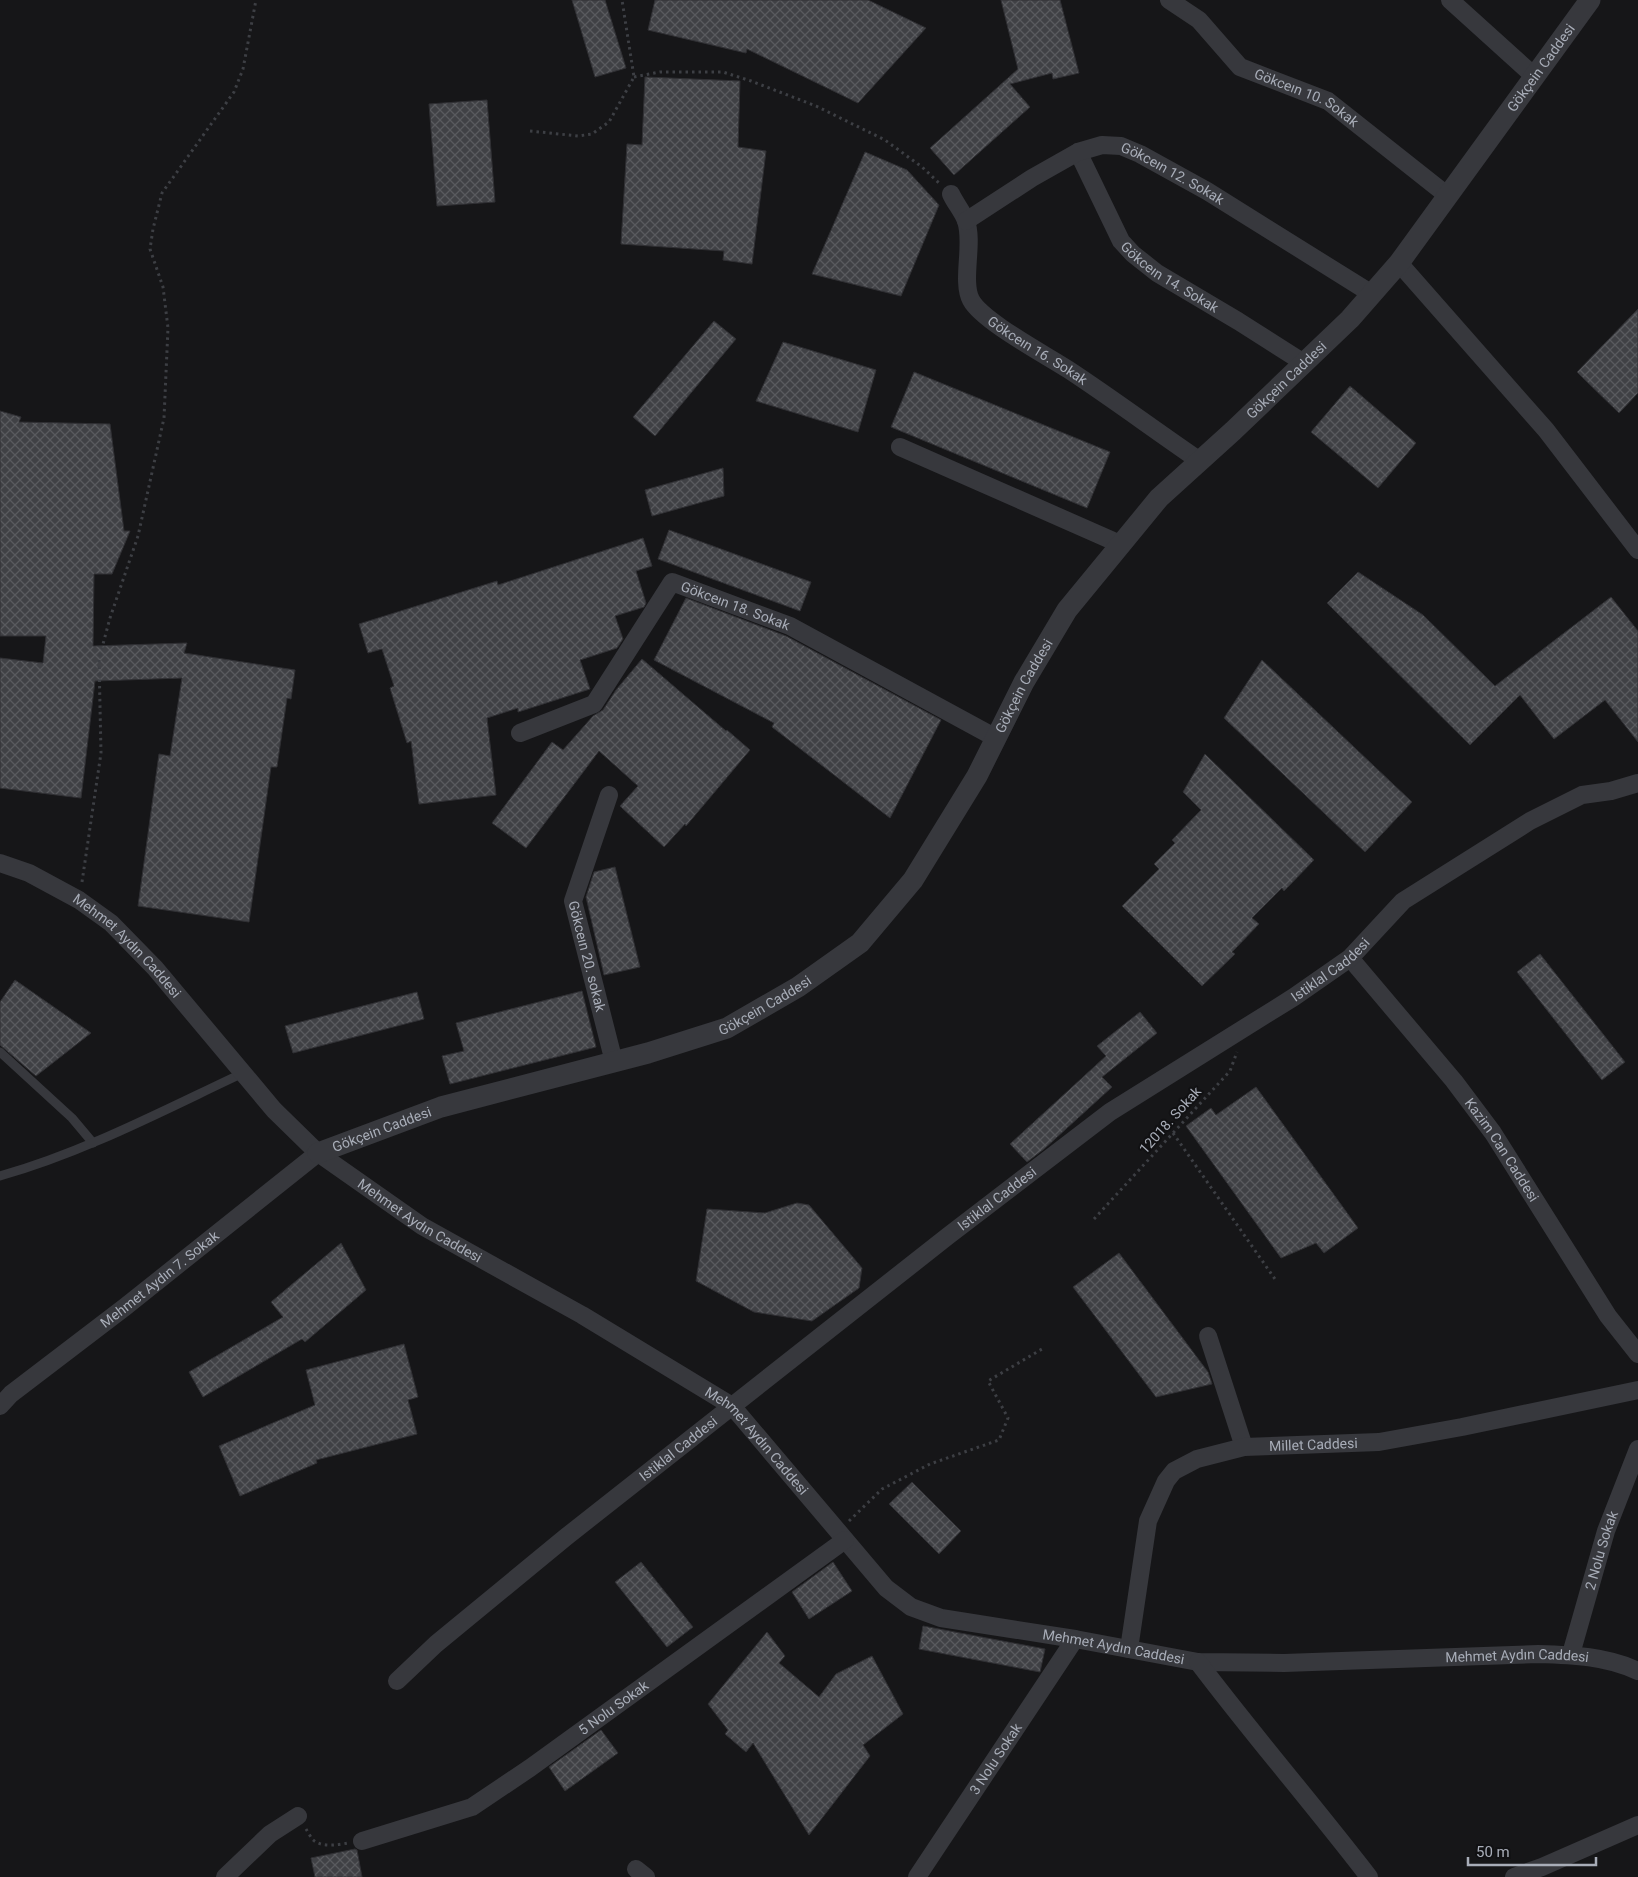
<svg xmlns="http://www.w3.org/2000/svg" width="1638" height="1877" viewBox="0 0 1638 1877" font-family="Roboto,sans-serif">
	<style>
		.building { fill: url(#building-cross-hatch); stroke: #303034 }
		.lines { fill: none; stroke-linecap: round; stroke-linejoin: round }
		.path { stroke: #3d3f44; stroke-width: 3; stroke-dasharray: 2.5 4; stroke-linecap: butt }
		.service { stroke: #37383d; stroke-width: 9 }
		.minor { stroke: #37383d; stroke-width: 18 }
		.tertiary { stroke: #37383d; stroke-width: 21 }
		.labels { text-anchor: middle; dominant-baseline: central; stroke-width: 4; stroke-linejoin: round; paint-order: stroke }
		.street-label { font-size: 14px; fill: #a8adb8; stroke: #111113 }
	</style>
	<defs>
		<pattern id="building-cross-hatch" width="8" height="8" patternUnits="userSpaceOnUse" patternTransform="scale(1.25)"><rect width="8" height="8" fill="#404145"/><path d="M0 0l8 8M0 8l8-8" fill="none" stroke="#595a5e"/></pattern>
	</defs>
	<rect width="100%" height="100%" fill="#161618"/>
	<g class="building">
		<path d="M572,0H605L626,68L595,77Z"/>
		<path d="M655,0H868L926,28L858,103L747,49L746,53L648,30Z"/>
		<path d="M1001,0H1060L1079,73L1053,79L1052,73L1010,84L1030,107L954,175L930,148L1018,69Z"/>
		<path d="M645,77L740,81L738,147L766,151L752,264L723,260L724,251L621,244L627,144L642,145Z"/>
		<path d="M487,100L495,202L437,206L429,104Z"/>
		<path d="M865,152L907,170L939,205L901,296L812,274Z"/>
		<path d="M1638,309V393L1619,413L1577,372Z"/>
		<path d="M714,321L736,339L655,436L633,417Z"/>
		<path d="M783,342L876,370L858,432L756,401Z"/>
		<path d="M914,372L1110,452L1087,508L891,427Z"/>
		<path d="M1350,386L1416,443L1378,488L1311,432Z"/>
		<path d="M0,411L21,417L19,422L110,424L124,531H130L112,574H94L93,646L187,643L184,653L295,670L291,699L287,698L277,767H271L249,922L138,906L159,754L170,756L182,678L95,681L81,798L0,788V658L43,663L46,636H0Z"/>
		<path d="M723,468L724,496L652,516L645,490Z"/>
		<path d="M669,530L811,582L800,611L658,559Z"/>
		<path d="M643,538L652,566L636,571L646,603L644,607L615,616L623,639L617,648L580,660L590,689L518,712V708L487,718L496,795L419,804L411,741L407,743L390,688L394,686L382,649L368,653L359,624L497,581L498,585Z"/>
		<path d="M1358,572L1423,615L1495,686L1611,597L1638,631V742L1605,700L1554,739L1520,695L1470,745L1327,603Z"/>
		<path d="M686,598L786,636L941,720L890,818L772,727L774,723L654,660Z"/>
		<path d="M642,659L726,731L727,730L750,750L686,826L685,824L664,847L620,806L638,786L599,751L526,848L492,823L552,742L563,750L593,716L603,710L616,690Z"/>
		<path d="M1262,660L1412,802L1365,852L1224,718Z"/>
		<path d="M1205,754L1314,860L1284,891L1282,888L1252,918L1259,924L1232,952L1235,954L1202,986L1122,906L1159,869L1154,864L1175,843L1172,840L1201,810L1183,792Z"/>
		<path d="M615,867L640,967L604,975L586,897L594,872Z"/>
		<path d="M1540,954L1625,1062L1602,1080L1517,972Z"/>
		<path d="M15,980L91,1033L36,1076L0,1045V1002Z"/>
		<path d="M582,991L596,1047L450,1084L442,1056L464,1051L456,1023Z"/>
		<path d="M417,992L424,1019L293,1053L285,1026Z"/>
		<path d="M1140,1012L1157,1033L1102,1077L1112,1087L1044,1149L1027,1162L1010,1144L1106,1056L1097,1046Z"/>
		<path d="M1256,1087L1358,1228L1324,1253L1316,1243L1281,1258L1186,1126L1211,1108L1216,1115Z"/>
		<path d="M797,1203L809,1205L862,1268L859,1288L812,1321L754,1312L696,1281L707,1209L765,1213Z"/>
		<path d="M341,1243L366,1290L305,1342L302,1339L203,1397L189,1372L283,1317L271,1302Z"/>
		<path d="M1119,1253L1208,1372L1212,1384L1156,1397L1073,1287Z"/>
		<path d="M404,1344L418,1397L408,1400L417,1434L316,1460L317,1463L240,1496L219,1446L315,1405L306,1370Z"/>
		<path d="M912,1482L961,1531L939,1554L889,1504Z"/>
		<path d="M641,1562L693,1627L667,1647L615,1582Z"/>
		<path d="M833,1562L852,1591L809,1619L792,1592Z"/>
		<path d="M923,1626L1045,1649L1040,1672L919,1649Z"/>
		<path d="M767,1632L785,1656L779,1663L819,1697L836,1674L872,1656L903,1714L863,1745L870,1756L809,1835L753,1743L746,1752L725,1734L728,1730L708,1704Z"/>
		<path d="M601,1730L618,1753L565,1791L549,1767Z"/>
		<path d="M355,1849L357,1850L362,1877H315L311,1858Z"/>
	</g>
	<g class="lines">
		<g class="path">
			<path d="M634,77L660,72H723L751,81L816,106L885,140L922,167L939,183"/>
			<path d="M530,131L578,136L592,134L609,122L634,77L622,0"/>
			<path d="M82,882L101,753L99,659L110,618L138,536L164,418L168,328L163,287L150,249L153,229L162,193L234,92L243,69L256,0"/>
			<path d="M1173,1133L1277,1282"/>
			<path d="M1094,1219L1230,1071L1237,1052"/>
			<path d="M849,1521L882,1489L930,1464L999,1440L1008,1418L988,1381L1042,1349"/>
			<path d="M306,1829C308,1832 310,1836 312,1839C321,1848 337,1845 348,1843"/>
		</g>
		<g class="service">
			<path d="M0,1052L72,1118L93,1143"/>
			<path d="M0,1176C85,1152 164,1110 243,1073"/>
		</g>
		<g class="minor">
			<path id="s1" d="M1169,0L1199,20L1240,67L1328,101L1448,196"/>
			<path d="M1450,0L1534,76"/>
			<path id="s2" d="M1078,152L1121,241L1133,254L1157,273L1238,321L1304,363"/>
			<path id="s3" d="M951,194C955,203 963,212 966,221C974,243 961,281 971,300C982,321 1046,355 1069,370C1113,399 1156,431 1200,461"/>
			<path id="s4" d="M966,221L1032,178L1078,152L1102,145L1121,146L1140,154L1207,191L1372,294"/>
			<path d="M1399,263L1546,430L1638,550"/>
			<path d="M900,447L1120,544"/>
			<path id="s5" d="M520,733L594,704L672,582L790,626L996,738"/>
			<path id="s6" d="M609,795L573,901L614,1062"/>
			<path id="s7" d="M0,863L29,873L79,900L111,923L155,968L274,1110L318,1153L422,1226L582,1315L732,1406L886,1588L911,1607L941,1618L1075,1639L1198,1662L1284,1663L1538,1654C1573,1655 1606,1656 1638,1671"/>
			<path id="s8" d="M1350,958L1454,1081L1493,1133L1608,1316L1638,1354"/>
			<path d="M1208,1336L1244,1447"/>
			<path id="s9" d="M0,1406L11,1394L125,1307L318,1153"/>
			<path id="s10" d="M1129,1649L1148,1521L1166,1481L1174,1471L1197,1459L1244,1447L1379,1442L1462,1427L1638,1390"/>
			<path id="s11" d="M1571,1654L1606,1531L1638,1449"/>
			<path d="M1198,1662C1253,1735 1313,1804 1369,1877"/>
			<path id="s12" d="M397,1681L436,1644L566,1537L948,1236L1110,1112L1294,997L1350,958L1403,901L1530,821L1582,795L1611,791L1638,783"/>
			<path id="s13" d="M362,1841L472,1807L530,1768L845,1540"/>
			<path d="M636,1869L646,1877"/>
			<path d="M225,1877L270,1834L298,1816"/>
			<path id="s14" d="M917,1877L1075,1639"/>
			<path d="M1514,1877L1542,1867L1638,1825"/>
		</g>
		<path class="tertiary" id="s15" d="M318,1153L441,1107L648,1053L727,1028L798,987L860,943L913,880L977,776L1024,682L1067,610L1159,498L1233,431L1350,319L1399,263L1590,0"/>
	</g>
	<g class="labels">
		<g class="street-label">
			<text stroke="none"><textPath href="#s15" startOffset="1702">Gökçein Caddesi</textPath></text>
			<text stroke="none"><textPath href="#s1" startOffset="172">Gökceın 10. Sokak</textPath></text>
			<text stroke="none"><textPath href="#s4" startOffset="234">Gökceın 12. Sokak</textPath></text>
			<text stroke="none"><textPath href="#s2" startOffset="160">Gökceın 14. Sokak</textPath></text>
			<text stroke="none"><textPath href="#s3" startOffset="195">Gökceın 16. Sokak</textPath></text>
			<text stroke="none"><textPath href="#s15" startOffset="1298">Gökçein Caddesi</textPath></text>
			<text stroke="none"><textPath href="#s5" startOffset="292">Gökceın 18. Sokak</textPath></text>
			<text stroke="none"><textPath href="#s15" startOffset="892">Gökçein Caddesi</textPath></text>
			<text stroke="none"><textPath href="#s7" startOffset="154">Mehmet Aydın Caddesi</textPath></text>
			<text stroke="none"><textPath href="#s6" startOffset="169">Gökceın 20. sokak</textPath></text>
			<text stroke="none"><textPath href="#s12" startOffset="1175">Istiklal Caddesi</textPath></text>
			<text stroke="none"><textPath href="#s15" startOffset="472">Gökçein Caddesi</textPath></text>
			<text transform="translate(1170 1120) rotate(-48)">12018. Sokak</text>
			<text stroke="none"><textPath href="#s15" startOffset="68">Gökçein Caddesi</textPath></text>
			<text stroke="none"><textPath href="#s8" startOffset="245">Kazim Can Caddesi</textPath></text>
			<text stroke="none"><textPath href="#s12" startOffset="770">Istiklal Caddesi</textPath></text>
			<text stroke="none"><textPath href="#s7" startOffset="559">Mehmet Aydın Caddesi</textPath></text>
			<text stroke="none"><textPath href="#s9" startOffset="204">Mehmet Aydın 7. Sokak</textPath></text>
			<text stroke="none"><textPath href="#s7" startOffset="964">Mehmet Aydın Caddesi</textPath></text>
			<text stroke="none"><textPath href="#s10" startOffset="330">Millet Caddesi</textPath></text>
			<text stroke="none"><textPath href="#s12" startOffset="365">Istiklal Caddesi</textPath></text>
			<text stroke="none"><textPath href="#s11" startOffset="108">2 Nolu Sokak</textPath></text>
			<text stroke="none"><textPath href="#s7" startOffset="1399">Mehmet Aydın Caddesi</textPath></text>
			<text stroke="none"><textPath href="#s7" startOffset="1804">Mehmet Aydın Caddesi</textPath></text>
			<text stroke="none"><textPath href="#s13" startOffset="288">5 Nolu Sokak</textPath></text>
			<text stroke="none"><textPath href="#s14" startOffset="142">3 Nolu Sokak</textPath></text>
		</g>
	</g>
	<path d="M1468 1857v8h128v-8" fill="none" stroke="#a8adb8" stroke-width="2.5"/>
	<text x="1476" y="1857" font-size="15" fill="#a8adb8" stroke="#111113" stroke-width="4" paint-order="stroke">50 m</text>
</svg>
